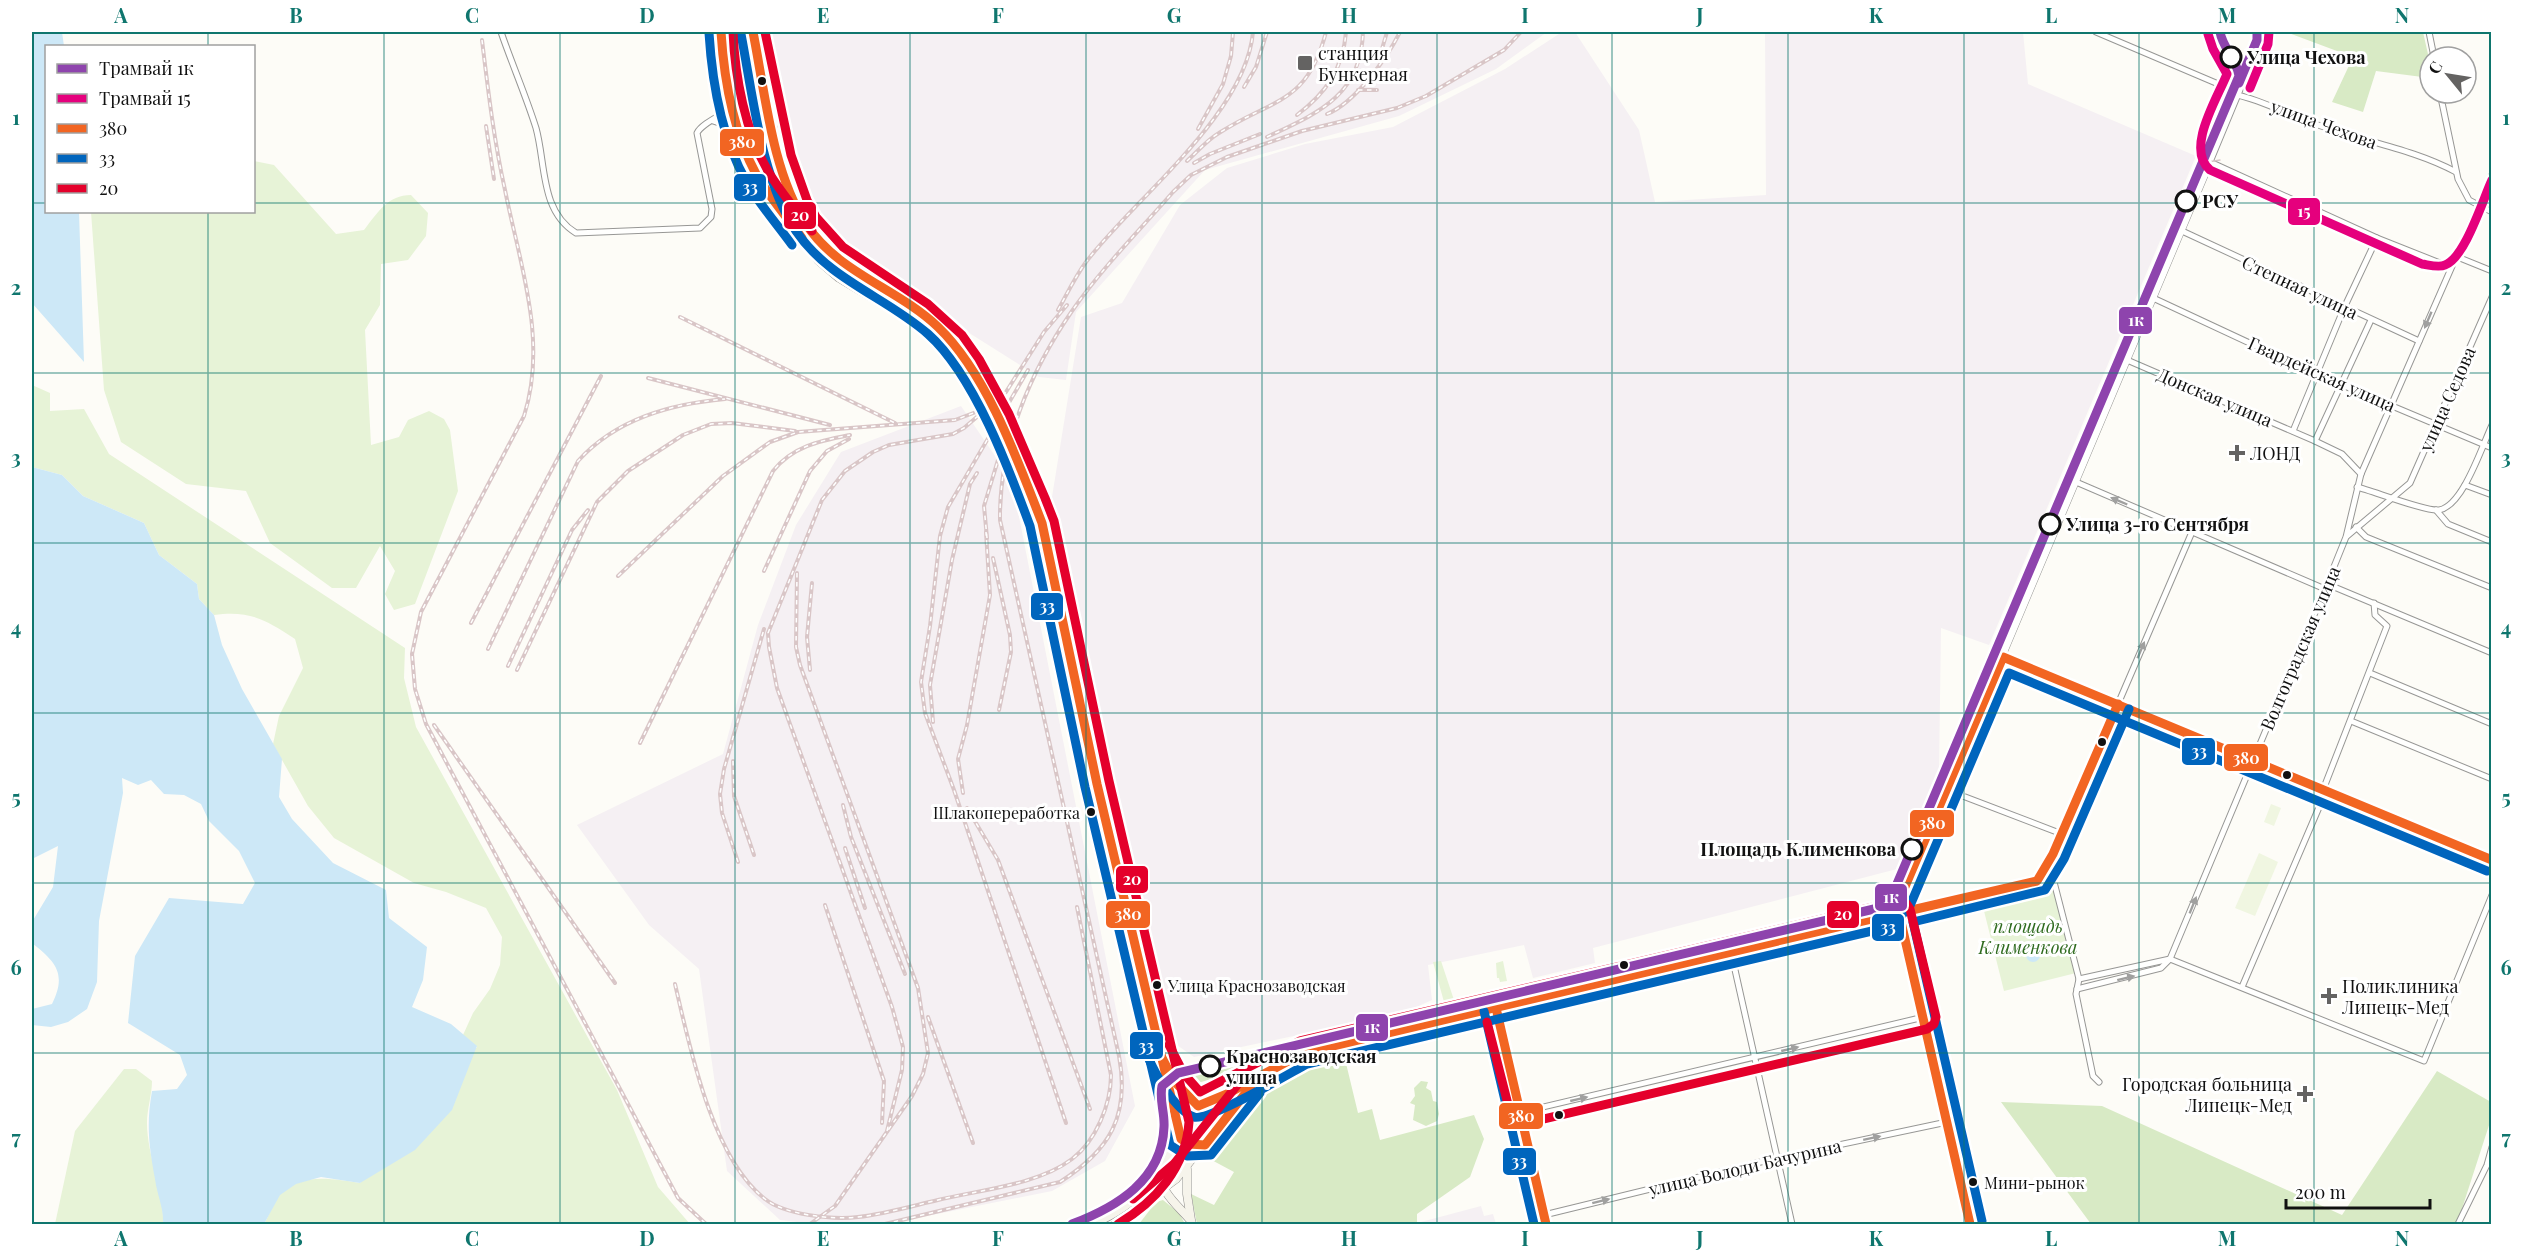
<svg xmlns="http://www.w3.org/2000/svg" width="2523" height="1256" viewBox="0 0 2523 1256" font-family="'Playfair Display',serif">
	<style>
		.industrial { fill: #f5f0f3 }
		.green { fill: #e7f3d7 }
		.forest { fill: #d8eac5 }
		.pitch { fill: #f0f6e1 }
		.water { fill: #cde8f7 }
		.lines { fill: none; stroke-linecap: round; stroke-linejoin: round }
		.minor-casing { stroke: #979795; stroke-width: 7 }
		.tertiary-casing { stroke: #979795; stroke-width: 8 }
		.secondary-casing { stroke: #8e8d8b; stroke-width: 9 }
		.minor { stroke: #fffffe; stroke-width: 5 }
		.tertiary { stroke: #fffffe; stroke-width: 7 }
		.secondary { stroke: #f6f4eb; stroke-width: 8 }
		.tram { stroke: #d9c6c7; stroke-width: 1.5 }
		.rail-casing { stroke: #d9c6c7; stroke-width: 4 }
		.rail { stroke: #fff; stroke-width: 1.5; stroke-dasharray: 4.5; stroke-linecap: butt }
		.secondary-bridge-casing { stroke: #8e8d8b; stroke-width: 9; stroke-linecap: butt }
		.secondary-bridge { stroke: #f6f4eb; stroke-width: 8 }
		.bus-1-casing { stroke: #fff; stroke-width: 14 }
		.bus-2-casing { stroke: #fff; stroke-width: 14 }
		.bus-3-casing { stroke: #fff; stroke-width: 14 }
		.bus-1 { stroke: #f26522; stroke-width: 9 }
		.bus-2 { stroke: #0065bd; stroke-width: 9 }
		.bus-3 { stroke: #e4002b; stroke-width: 9 }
		.tram-1-casing { stroke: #fff; stroke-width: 14 }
		.tram-2-casing { stroke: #fff; stroke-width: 14 }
		.tram-1 { stroke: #8e44ad; stroke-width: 9 }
		.tram-2 { stroke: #e5007d; stroke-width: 9 }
		.oneway { fill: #a0a09f }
		.grid { fill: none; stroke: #0f766e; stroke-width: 1.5; stroke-opacity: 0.55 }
		.stop-dot { fill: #fff; stroke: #111; stroke-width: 3 }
		.poi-dot { fill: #646362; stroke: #fff; stroke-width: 2 }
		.bus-dot { fill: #111; stroke: #fff; stroke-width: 2 }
		.labels { text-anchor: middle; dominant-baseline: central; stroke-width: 6; stroke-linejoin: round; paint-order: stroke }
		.bus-label { font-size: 16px; fill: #111; stroke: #fff; text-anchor: start }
		.poi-label { font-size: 18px; fill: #111; stroke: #fff; text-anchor: start }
		.stop-label { font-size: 18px; font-weight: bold; fill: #111; stroke: #fff; text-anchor: start }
		.street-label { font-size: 18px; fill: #111; stroke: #fff }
		.park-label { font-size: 18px; font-style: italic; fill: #2f6b1f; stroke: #fff }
		.line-badge { stroke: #fff; stroke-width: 2 }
		.badge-label { font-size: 16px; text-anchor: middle; font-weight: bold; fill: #fff }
		.neatline { fill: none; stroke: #0f766e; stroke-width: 2 }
		.grid-label { font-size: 20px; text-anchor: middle; font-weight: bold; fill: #0f766e }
	</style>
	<rect width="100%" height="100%" fill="#fdfcf7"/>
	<g class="industrial">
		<path d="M770,32H1547L1496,69L1399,116L1205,170L1076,312L1066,380L1039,377L855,261L807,204Z"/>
		<path d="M1562,32H1575L1639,130L1655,202L1766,195L1765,32H2023L2028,84L2196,156L1989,645L1941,628L1939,771L1897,869L1593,948L1595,963L1533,978L1524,945L1428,965L1432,1000L1403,1013L1194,1057L1174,1043L1168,1032L1088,678L1090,671L1052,497L1081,317L1122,303L1180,205L1227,168L1305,144L1393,127L1505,69Z"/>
		<path d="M961,406L1012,481L1135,1106L1105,1161L1052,1191L887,1224H814L780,1220L727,1171L699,969L649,925L577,825L723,754L758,625L796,525L841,452Z"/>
		<path d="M1481,1206L1484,1216L1493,1214L1496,1224H1422L1421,1222Z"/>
	</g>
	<g class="green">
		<path d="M254,161L274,165L336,234L364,230C378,212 388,195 411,195L428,213L426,236L408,260L381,264L380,305L365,330L371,445L399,437L408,420L429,411L444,419L450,430L458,491L415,604L394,610L385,594L395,571L380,546L356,588H332L270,543L246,491L186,484L121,442L104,390L91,212H254Z"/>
		<path d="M32,385L50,393V411L84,409L109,454L405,648L404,678L416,727L617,1090L658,1187L690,1224H264C269,1216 273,1203 279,1195C299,1172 334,1179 360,1183L477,1047L463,1035L473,1013L490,989L500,965L502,937L486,908L446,892L414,883L334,838L308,806L273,744L279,716L303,668L295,639C266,620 250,610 214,615L199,599L197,584L159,555L144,523L83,496L62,475L32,467Z"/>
		<path d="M2052,880L2076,973L2004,991L1981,899Z"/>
		<path d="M1441,961L1454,1000L1444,1002L1433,962Z"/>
		<path d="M1503,961L1507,981L1500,982L1499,978H1497L1496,963Z"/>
		<path d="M124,1069H136L152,1081C152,1095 147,1109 147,1123C147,1156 165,1194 163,1224H55L75,1131Z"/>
		<circle cx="1196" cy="1128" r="14"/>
	</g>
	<g class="forest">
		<path d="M2286,32H2423L2430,63V78L2376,71L2363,112L2332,102L2353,57Z"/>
		<path d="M1344,1055L1358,1113L1372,1109L1380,1140L1474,1115L1484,1139L1470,1177L1417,1214V1224H1197L1191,1194L1214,1205L1234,1172L1206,1157L1258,1088L1287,1069Z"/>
		<path d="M1252,1059L1255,1066L1191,1085L1184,1076Z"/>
		<path d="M2437,1071L2491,1102L2492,1116L2457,1224H2091L2001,1102L2102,1106L2342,1215Z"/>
		<path d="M1421,1081L1428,1082L1426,1088L1431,1091L1433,1101L1437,1102L1439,1114L1437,1121L1426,1126L1413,1120L1415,1105L1410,1103L1415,1096L1414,1088Z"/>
		<path d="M1163,1200L1179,1213L1185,1224H1139L1156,1202Z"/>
	</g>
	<g class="pitch">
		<path d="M2271,804L2281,808L2274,826L2264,822Z"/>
		<path d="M2259,853L2278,862L2255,916L2235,908Z"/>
	</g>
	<g class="water">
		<path d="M32,32H62L64,46H46V212H79L84,362L32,303Z"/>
		<path d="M32,467L62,475L83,496L144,523L159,555L197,584L199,599L214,615L222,645L242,689L282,759L279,797L292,819L333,863L386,890L389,918L427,947L423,980L412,1007L451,1024L477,1046L452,1110L415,1150L360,1183L321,1177L296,1184L280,1195L264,1224H163C164,1208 157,1195 155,1179C149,1146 146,1125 152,1091L177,1089L187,1075L180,1055L128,1023L135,956L169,898L243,904L255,883L239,851L209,821L201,804L184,795L164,794L151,780L138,785L122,778L123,793L99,921L97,982L87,1009L68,1022L51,1027L32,1025V1009L52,1004C67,974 56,962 32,943V922L53,887L58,846L32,859Z"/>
		<circle cx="2033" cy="955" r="7"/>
	</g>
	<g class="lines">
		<g class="minor-casing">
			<g id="minor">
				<path d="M501,32C512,64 526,96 536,128C546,164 540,211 576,233L700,228L711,217L712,209L697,133C702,123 724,114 734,106"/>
				<path d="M2096,32L2223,86L2228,93C2262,99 2291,117 2324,127C2367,142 2415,150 2456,172"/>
				<path d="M2264,32L2210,162L2377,238L2450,267"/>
				<path d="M2429,32L2434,57"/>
				<path d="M2440,93L2458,179L2469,200L2492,212"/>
				<path d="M713,121L725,125L742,135"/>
				<path d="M2182,231L2419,341"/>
				<path d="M2455,256L2492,271"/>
				<path d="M2153,298L2316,374L2492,448"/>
				<path d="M2127,360L2315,441L2342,454L2361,474"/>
				<path d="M2293,431L2344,308L2377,238"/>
				<path d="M2315,441L2371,320"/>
				<path d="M2076,482L2325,589"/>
				<path d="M2465,485L2492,495"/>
				<path d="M2357,487C2373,491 2427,512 2439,510C2463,506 2482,446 2492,425"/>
				<path d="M2436,510L2448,524L2492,542"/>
				<path d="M2356,527L2366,537L2492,588"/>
				<path d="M2347,536L2410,483L2492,297"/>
				<path d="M2327,584L2492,653"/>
				<path d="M2370,673L2492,724"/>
				<path d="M2118,704L2192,532"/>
				<path d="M2351,721L2492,779"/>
				<path d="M1947,790L2062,834"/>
				<path d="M2323,790L2387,626L2375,615L2374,603"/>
				<path d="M2053,855V878L2079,979L2076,994L2093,1076L2099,1082"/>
				<path d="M1899,913L1970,1224"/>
				<path d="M1731,952L1792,1224"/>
				<path d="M2079,979L2170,959L2424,1061L2492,895"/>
				<path d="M2242,987L2326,791"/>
				<path d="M2077,989L2161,968L2170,959L2327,584L2346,537L2361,474L2492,175"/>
				<path d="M1496,1008L1546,1224"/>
				<path d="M1522,1112L1924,1017"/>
				<path d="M1544,1215L1777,1158L1947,1122"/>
				<path d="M2458,1224L2487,1165L2492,1147"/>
			</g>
		</g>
		<g class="tertiary-casing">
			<g id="tertiary">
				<path d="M2003,657L2492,860"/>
				<path d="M1886,914L1898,903L2210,162"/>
				<path d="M1177,1124C1191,1107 1209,1104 1228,1093C1253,1080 1278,1066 1303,1053L2037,881L2053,854L2118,704"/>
				<path d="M1215,1130L1259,1078"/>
			</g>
		</g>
		<g class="secondary-casing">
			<g id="secondary">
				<path d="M721,32L722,52L734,106L752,167L818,260L839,278L934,335L979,384"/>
				<path d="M753,32C768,103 778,213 838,262C881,297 931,309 962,358"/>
				<path d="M721,44L744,38L756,44"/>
				<path d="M742,135C755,141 764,137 773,127"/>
				<path d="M1020,469L1042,523L1097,784L1177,1124C1172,1173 1134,1206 1093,1224"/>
				<path d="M1186,1094L1201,1097L1239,1087"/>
				<path d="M1176,1131L1187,1144L1205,1145"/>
				<path d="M1187,1169V1194L1191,1220"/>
				<path d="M1162,1171C1157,1191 1180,1207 1191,1221"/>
				<path d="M1115,1224L1176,1179L1215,1130C1211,1106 1180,1098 1167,1071"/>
			</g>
		</g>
		<use href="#minor" class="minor"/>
		<use href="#tertiary" class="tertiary"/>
		<use href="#secondary" class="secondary"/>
		<g class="tram">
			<path d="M2244,71L2256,32"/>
			<path d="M2200,170L2208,162L2220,160"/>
		</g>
		<g class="rail-casing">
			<g id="rail">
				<path d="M482,40C488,90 494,141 505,190C520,265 548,341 524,416L421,612L412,654L415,689L426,724L678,1198L706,1224"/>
				<path d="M1379,59L1387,32"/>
				<path d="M1244,87L1256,67L1267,32"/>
				<path d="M1358,90H1377"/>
				<path d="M1327,114C1355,103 1387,58 1400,32"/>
				<path d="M1297,115C1326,93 1343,69 1346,32"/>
				<path d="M486,126L494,179"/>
				<path d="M1198,129L1223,84L1231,56L1233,32"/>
				<path d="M1267,137C1318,113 1361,96 1363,32"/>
				<path d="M1187,161C1197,152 1207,140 1219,133C1273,98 1307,105 1326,32"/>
				<path d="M1194,163L1210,154L1260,134"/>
				<path d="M1058,310C1067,294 1075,277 1086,262C1135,198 1246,114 1253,32"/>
				<path d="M680,317L895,423"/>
				<path d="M1028,370L948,507L940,536L930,626L921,682L925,713L954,790L1066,1123"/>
				<path d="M648,378L830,425"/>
				<path d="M987,538L984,506L1012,414"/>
				<path d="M993,558L1010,635L1011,652L999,710"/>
				<path d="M764,571L810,471L827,451L849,439"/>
				<path d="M797,573L796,647L800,665L918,988L928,1053L923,1074L912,1096L835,1206L810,1224"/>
				<path d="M618,576L723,476L770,442L798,432L955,420L976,412"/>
				<path d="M471,623L601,376"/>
				<path d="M488,649L578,461C616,419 670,404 725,399"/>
				<path d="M508,666L572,530L588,510"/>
				<path d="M517,670L597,502L628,471L683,435L711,424L732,423L795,431"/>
				<path d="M810,670L807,637L812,583"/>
				<path d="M933,722L930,685L952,560L970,484L977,473"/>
				<path d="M434,725L615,983"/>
				<path d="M640,743L773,471C793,446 820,441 850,435"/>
				<path d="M733,761L734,796L754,855"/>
				<path d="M963,793L958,759L967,725L990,595L986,532"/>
				<path d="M843,805L851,837L905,974"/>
				<path d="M967,808L998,860L1090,1109"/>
				<path d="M845,848L865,908"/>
				<path d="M738,862L722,813L720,794L724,769L764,629"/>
				<path d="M825,905L884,1081L882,1123"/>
				<path d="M675,984C690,1048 712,1158 765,1199C785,1215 833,1220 858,1217C885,1214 912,1206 938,1200C979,1190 1038,1185 1072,1159C1096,1141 1111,1104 1111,1075L1077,907"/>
				<path d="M928,1017L973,1143"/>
				<path d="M887,1131L902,1070L903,1047L892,1007L777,688L769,647L768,633L822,500L845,471L873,452L889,445L953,434L964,428L1006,392L1044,332L1067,305"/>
				<path d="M885,1224L1060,1182C1110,1150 1130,1116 1119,1056L1000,520C999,445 1030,372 1072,311C1101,269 1139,231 1173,192L1191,175L1227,157L1302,131L1397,108L1426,96L1504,50L1521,32"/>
			</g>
		</g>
		<use href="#rail" class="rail"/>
		<g class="secondary-bridge-casing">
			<path id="secondary-bridge" d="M979,384L1020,469"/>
		</g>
		<use href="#secondary-bridge" class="secondary-bridge"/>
		<g class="bus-1-casing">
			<g id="bus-1">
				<path d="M721,32C724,79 734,133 756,174C769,197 787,217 802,238"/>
				<path d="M753,32C765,92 772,172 806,224C838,273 897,288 938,327C987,374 1018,461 1042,523L1097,784L1181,1139L1189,1144L1205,1145L1251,1086"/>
				<path d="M1496,1008L1546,1224"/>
				<path d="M1158,1050L1174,1081L1198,1106L1227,1094L1303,1053L1884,916L1898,903L2003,657L2492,860"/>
				<path d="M1970,1224L1899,913L2037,881L2053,854L2118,704"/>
			</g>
		</g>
		<g class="bus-2-casing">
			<g id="bus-2">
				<path d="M709,33C712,81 722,138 746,181C759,204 777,224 792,245"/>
				<path d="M741,34C753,96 761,178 796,231C829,280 886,297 928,334C974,375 1009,469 1030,526L1085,787L1170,1145L1187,1156L1211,1155L1260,1093"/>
				<path d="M1484,1011L1534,1224"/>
				<path d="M1147,1055C1155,1073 1174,1110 1194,1117C1208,1122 1290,1073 1307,1064L1889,927L1909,908L2009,673L2487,871"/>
				<path d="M1982,1221L1913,922L2045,890L2064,859L2129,709"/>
			</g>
		</g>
		<g class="bus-3-casing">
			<g id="bus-3">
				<path d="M733,32C735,77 745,131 768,171C780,192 797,211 812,231"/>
				<path d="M765,32L791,155L807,200L816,217L843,247L928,304L962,335L979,359L1009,414L1045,498L1054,521L1109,781L1189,1122C1186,1168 1155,1202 1118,1224"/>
				<path d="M1169,1045L1184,1074L1200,1092L1300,1041L1899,901L1906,903L1910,909L1936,1017L1934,1024L1927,1029L1522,1124L1515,1122L1511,1116L1487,1022"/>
				<path d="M1133,1199L1174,1164L1242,1079"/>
			</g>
		</g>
		<use href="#bus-1" class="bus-1"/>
		<use href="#bus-2" class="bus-2"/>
		<use href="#bus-3" class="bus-3"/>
		<g class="tram-1-casing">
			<g id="tram-1">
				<path d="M2239,83L2257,40V32"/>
				<path d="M1072,1224C1117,1207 1162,1180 1164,1127C1165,1113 1159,1100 1162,1086L1178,1073L1874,909L1891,898L2239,76C2237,59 2223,49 2220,32"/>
			</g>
		</g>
		<g class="tram-2-casing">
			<g id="tram-2">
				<path d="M2208,34L2213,49L2227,74C2217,99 2185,149 2210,170L2422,264C2429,265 2439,268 2445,265C2465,258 2483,199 2492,180"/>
				<path d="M2250,88L2268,44L2269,32"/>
			</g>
		</g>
		<use href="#tram-1" class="tram-1"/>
		<use href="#tram-2" class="tram-2"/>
	</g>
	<defs><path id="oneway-solid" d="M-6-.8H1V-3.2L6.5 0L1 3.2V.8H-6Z" transform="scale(1.5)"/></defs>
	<g class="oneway">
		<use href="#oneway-solid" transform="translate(2428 320) rotate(113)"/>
		<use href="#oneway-solid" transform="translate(2119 501) rotate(-157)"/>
		<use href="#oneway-solid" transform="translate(2141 650) rotate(-67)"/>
		<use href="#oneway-solid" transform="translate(2193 905) rotate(-68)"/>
		<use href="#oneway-solid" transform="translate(2126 978) rotate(-14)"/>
		<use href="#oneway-solid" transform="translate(1790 1049) rotate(-13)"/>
		<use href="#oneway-solid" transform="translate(1579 1099) rotate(-13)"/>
		<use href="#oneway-solid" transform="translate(1872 1138) rotate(-12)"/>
		<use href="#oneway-solid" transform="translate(1601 1201) rotate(-14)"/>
	</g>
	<path class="grid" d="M208,32V46M384,32V1224M560,32V1224M735,32V1224M910,32V1224M1086,32V1224M1262,32V1224M1437,32V1224M1612,32V1224M1788,32V1224M1964,32V1224M2139,32V1224M2314,32V1224M32,203H46M254,203H2492M208,212V1224M32,373H2492M32,543H2492M32,713H2492M32,883H2492M32,1053H2492"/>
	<g class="stop-dot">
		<circle cx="2231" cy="57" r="10"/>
		<circle cx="2186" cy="201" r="10"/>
		<circle cx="2050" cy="524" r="10"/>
		<circle cx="1912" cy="849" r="10"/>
		<circle cx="1210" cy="1066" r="10"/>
	</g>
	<g class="poi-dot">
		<rect x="1297" y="55" width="16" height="16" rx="3"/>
		<path d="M2234 444h6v6h6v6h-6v6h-6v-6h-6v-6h6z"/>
		<path d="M2326 987h6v6h6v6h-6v6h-6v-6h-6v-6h6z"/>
		<path d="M2302 1085h6v6h6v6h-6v6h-6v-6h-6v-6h6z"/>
	</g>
	<g class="bus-dot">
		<circle cx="762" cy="81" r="5"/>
		<circle cx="2102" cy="742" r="5"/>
		<circle cx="2287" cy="775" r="5"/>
		<circle cx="1091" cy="812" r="5"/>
		<circle cx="1624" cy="965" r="5"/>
		<circle cx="1157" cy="985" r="5"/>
		<circle cx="1559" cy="1115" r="5"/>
		<circle cx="1973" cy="1182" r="5"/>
	</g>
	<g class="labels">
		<g class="bus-label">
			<text x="1080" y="812" text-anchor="end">Шлакопереработка</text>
			<text x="1168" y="985">Улица Краснозаводская</text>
			<text x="1984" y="1182">Мини-рынок</text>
		</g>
		<g class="poi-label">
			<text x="1318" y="53">станция<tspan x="1318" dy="21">Бункерная</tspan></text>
			<text x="2250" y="453">ЛОНД</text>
			<text x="2342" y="986">Поликлиника<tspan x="2342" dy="21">Липецк-Мед</tspan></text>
			<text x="2292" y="1084" text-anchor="end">Городская больница<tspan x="2292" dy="21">Липецк-Мед</tspan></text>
		</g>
		<g class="stop-label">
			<text x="2247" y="57">Улица Чехова</text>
			<text x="2202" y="201">РСУ</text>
			<text x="2066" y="524">Улица 3-го Сентября</text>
			<text x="1896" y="849" text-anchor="end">Площадь Клименкова</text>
			<text x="1226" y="1056">Краснозаводская<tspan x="1226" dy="21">улица</tspan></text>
		</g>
		<g class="street-label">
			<text transform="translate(2324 124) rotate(20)">улица Чехова</text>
			<text transform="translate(2300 287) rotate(25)">Степная улица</text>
			<text transform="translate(2322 374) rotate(24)">Гвардейская улица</text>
			<text transform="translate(2215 397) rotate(23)">Донская улица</text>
			<text transform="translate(2447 399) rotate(-66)">улица Седова</text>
			<text transform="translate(2300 648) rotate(-67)">Волгоградская улица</text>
			<text transform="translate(1745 1167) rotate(-13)">улица Володи Бачурина</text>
		</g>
		<g class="park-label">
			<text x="2028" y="926">площадь<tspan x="2028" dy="21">Клименкова</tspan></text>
		</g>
	</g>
	<g class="line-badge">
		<rect x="719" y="128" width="46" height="29" rx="6" fill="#f26522"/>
		<rect x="733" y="173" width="34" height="29" rx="6" fill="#0065bd"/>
		<rect x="2287" y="197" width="34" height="29" rx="6" fill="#e5007d"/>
		<rect x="783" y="201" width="34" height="29" rx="6" fill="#e4002b"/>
		<rect x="2118" y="306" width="35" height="29" rx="6" fill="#8e44ad"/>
		<rect x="1030" y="592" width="34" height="29" rx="6" fill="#0065bd"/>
		<rect x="2181" y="737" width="35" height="29" rx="6" fill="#0065bd"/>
		<rect x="2223" y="743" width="46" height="29" rx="6" fill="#f26522"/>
		<rect x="1909" y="809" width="46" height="29" rx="6" fill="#f26522"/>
		<rect x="1115" y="865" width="34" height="29" rx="6" fill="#e4002b"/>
		<rect x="1874" y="883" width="34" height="29" rx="6" fill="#8e44ad"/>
		<rect x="1826" y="900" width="34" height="29" rx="6" fill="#e4002b"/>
		<rect x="1105" y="900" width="46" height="29" rx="6" fill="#f26522"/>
		<rect x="1871" y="913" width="34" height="29" rx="6" fill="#0065bd"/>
		<rect x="1355" y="1013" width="34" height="29" rx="6" fill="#8e44ad"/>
		<rect x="1129" y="1031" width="35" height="29" rx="6" fill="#0065bd"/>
		<rect x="1498" y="1102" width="46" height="28" rx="6" fill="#f26522"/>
		<rect x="1502" y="1147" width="35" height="29" rx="6" fill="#0065bd"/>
	</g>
	<g class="badge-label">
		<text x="742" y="148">380</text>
		<text x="750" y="193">33</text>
		<text x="2304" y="217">15</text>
		<text x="800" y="221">20</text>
		<text x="2136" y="326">1к</text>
		<text x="1047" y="612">33</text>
		<text x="2199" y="757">33</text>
		<text x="2246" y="764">380</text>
		<text x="1932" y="829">380</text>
		<text x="1132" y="885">20</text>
		<text x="1891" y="903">1к</text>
		<text x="1843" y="920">20</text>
		<text x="1128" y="920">380</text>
		<text x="1888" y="933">33</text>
		<text x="1372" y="1033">1к</text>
		<text x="1146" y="1052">33</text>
		<text x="1521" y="1122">380</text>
		<text x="1519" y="1167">33</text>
	</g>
	<rect width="2523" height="1256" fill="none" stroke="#ffffff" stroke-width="66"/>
	<rect x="45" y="45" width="210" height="168" fill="#ffffff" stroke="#a0a0a0" stroke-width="1.5"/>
	<rect x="57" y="64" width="30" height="9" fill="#8e44ad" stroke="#a0a0a0" stroke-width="1.5"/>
	<text x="99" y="75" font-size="18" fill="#111111">Трамвай 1к</text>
	<rect x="57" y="94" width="30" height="9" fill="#e5007d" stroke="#a0a0a0" stroke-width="1.5"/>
	<text x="99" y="105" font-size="18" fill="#111111">Трамвай 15</text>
	<rect x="57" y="124" width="30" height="9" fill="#f26522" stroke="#a0a0a0" stroke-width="1.5"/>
	<text x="99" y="135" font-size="18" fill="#111111">380</text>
	<rect x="57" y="154" width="30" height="9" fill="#0065bd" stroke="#a0a0a0" stroke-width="1.5"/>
	<text x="99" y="165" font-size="18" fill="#111111">33</text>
	<rect x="57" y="184" width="30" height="9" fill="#e4002b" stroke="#a0a0a0" stroke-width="1.5"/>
	<text x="99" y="195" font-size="18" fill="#111111">20</text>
	<g transform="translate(2448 75) rotate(300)"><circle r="28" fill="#ffffff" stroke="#a0a0a0" stroke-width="1.5"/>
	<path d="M0-4.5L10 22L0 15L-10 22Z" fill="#646362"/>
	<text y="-9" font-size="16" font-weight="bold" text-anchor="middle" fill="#111111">С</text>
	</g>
	<path d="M2286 1199v9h144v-9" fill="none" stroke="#111111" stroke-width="3"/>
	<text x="2295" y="1199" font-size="18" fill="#111111" stroke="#ffffff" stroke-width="4.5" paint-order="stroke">200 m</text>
	<rect x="33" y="33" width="2457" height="1190" class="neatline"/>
	<g class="grid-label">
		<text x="121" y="23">A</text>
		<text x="296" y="23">B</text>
		<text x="472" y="23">C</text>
		<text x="647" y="23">D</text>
		<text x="823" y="23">E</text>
		<text x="998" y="23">F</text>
		<text x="1174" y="23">G</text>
		<text x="1349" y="23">H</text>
		<text x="1525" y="23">I</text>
		<text x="1700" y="23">J</text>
		<text x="1876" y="23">K</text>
		<text x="2051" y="23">L</text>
		<text x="2227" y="23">M</text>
		<text x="2402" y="23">N</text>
		<text x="16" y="125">1</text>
		<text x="2506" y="125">1</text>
		<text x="16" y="295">2</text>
		<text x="2506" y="295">2</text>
		<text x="16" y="465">3</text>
		<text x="2506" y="465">3</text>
		<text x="16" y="635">4</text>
		<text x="2506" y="635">4</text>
		<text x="16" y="805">5</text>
		<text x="2506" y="805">5</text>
		<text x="16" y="975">6</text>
		<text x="2506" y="975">6</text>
		<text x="16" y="1145">7</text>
		<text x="2506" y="1145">7</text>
		<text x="121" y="1246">A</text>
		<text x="296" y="1246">B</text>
		<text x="472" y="1246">C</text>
		<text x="647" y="1246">D</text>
		<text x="823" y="1246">E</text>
		<text x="998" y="1246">F</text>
		<text x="1174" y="1246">G</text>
		<text x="1349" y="1246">H</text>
		<text x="1525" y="1246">I</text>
		<text x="1700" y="1246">J</text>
		<text x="1876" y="1246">K</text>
		<text x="2051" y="1246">L</text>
		<text x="2227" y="1246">M</text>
		<text x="2402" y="1246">N</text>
	</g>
</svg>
